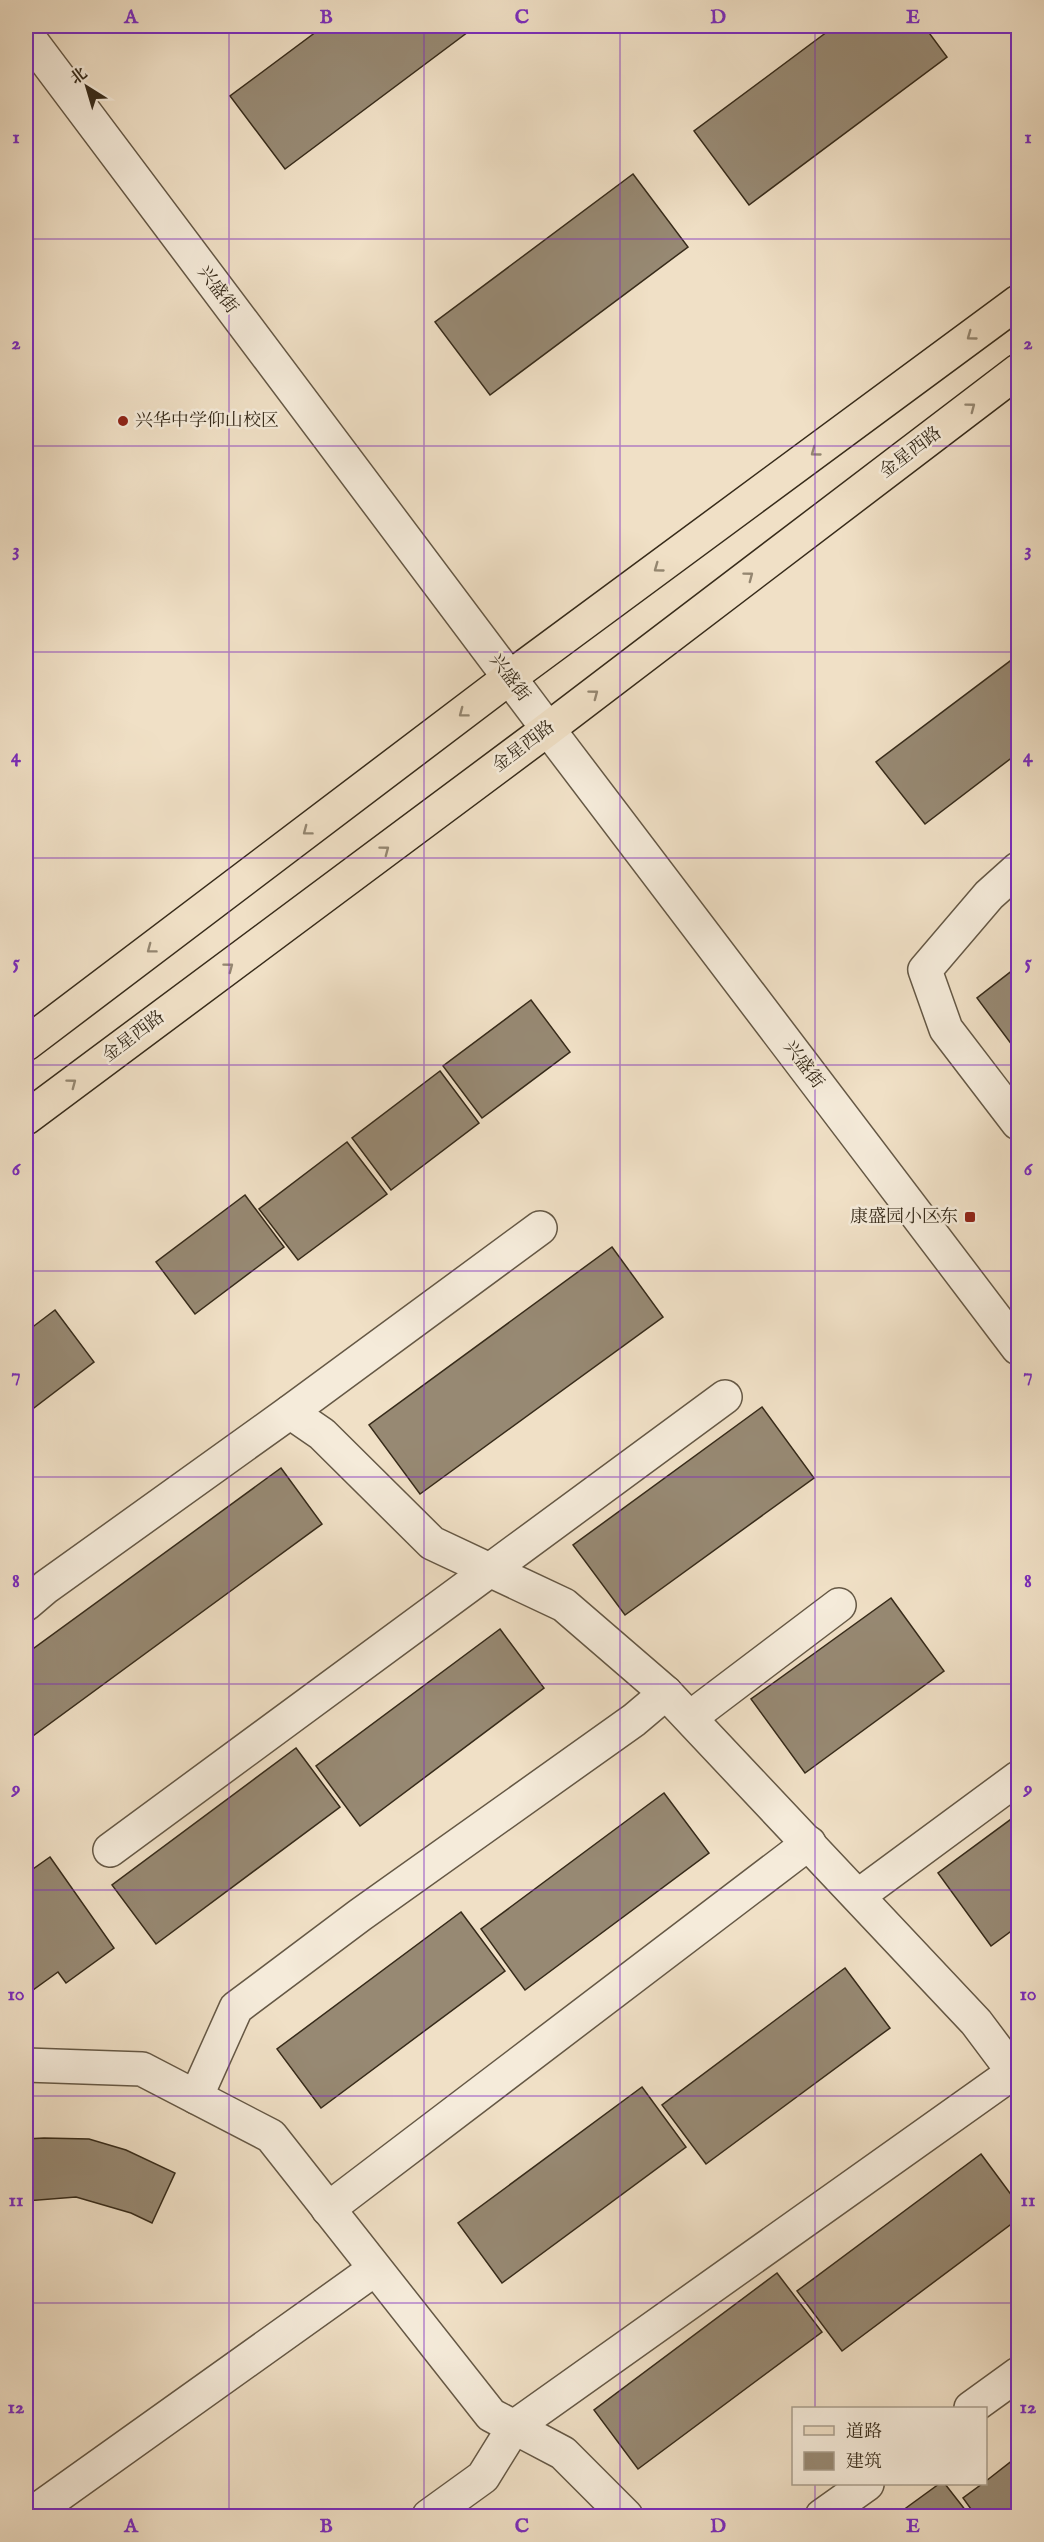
<svg xmlns="http://www.w3.org/2000/svg" width="1044" height="2542" viewBox="0 0 1044 2542" font-family="'IM FELL English','Noto Serif SC',serif">
	<style>
		.building { fill: #978973; stroke: #372b1a; stroke-width: 1.5 }
		.lines { fill: none; stroke-linecap: round; stroke-linejoin: round }
		.minor-casing { stroke: #655845; stroke-width: 36 }
		.major-casing { stroke: #372b1a; stroke-width: 36 }
		.minor { stroke: #f5ebda; stroke-width: 33 }
		.major { stroke: #f0e0c6; stroke-width: 33 }
		.oneway { stroke: #948670 }
		.grid { fill: none; stroke: #7b2cbf; stroke-width: 1.5; stroke-opacity: 0.55 }
		.poi-dot { fill: #8f2418; stroke: #f5ebda; stroke-width: 2 }
		.labels { text-anchor: middle; dominant-baseline: central; stroke-width: 5; stroke-linejoin: round; paint-order: stroke }
		.street-label { font-size: 18px; fill: #372b1a; stroke: #f5ebda }
		.poi-label { font-size: 18px; fill: #372b1a; stroke: #f5ebda; text-anchor: start }
		.neatline { fill: none; stroke: #7b2cbf; stroke-width: 2 }
		.grid-label { font-size: 20px; text-anchor: middle; font-weight: bold; fill: #7b2cbf }
	</style>
	<rect width="100%" height="100%" fill="#f0e0c6"/>
	<filter id="stains"><feTurbulence type="fractalNoise" baseFrequency=".00333" numOctaves="4"/><feColorMatrix values="0 0 0 0 .2 0 0 0 0 .09 0 0 0 0 .02 0 0 0 .5 -.17"/></filter>
	<radialGradient id="worn" r=".72"><stop offset=".6" stop-color="#630" stop-opacity="0"/><stop offset="1" stop-color="#630" stop-opacity=".3"/></radialGradient>
	<g class="building">
		<path d="M324,26H476L285,169L230,96Z"/>
		<path d="M835,26H924L947,57L749,205L694,131Z"/>
		<path d="M633,174L688,247L490,395L435,322Z"/>
		<path d="M1018,655V753L925,824L876,762Z"/>
		<path d="M1018,966V1053L977,998Z"/>
		<path d="M531,1000L570,1052L482,1118L443,1066Z"/>
		<path d="M440,1071L479,1123L391,1190L352,1138Z"/>
		<path d="M347,1142L387,1194L298,1260L259,1209Z"/>
		<path d="M245,1195L284,1247L195,1314L156,1262Z"/>
		<path d="M612,1247L663,1317L420,1494L369,1425Z"/>
		<path d="M55,1310L94,1362L26,1414V1332Z"/>
		<path d="M762,1407L814,1478L625,1615L573,1545Z"/>
		<path d="M281,1468L322,1524L26,1741V1654Z"/>
		<path d="M891,1598L944,1671L805,1773L751,1699Z"/>
		<path d="M500,1629L544,1688L360,1826L316,1766Z"/>
		<path d="M296,1748L340,1807L156,1944L112,1885Z"/>
		<path d="M664,1793L709,1853L525,1990L481,1929Z"/>
		<path d="M1018,1814V1926L991,1946L938,1873Z"/>
		<path d="M50,1857L114,1948L66,1983L58,1972L26,1995V1874Z"/>
		<path d="M461,1912L505,1971L321,2108L277,2049Z"/>
		<path d="M845,1968L890,2028L706,2164L662,2105Z"/>
		<path d="M642,2087L686,2147L502,2283L458,2223Z"/>
		<path d="M44,2138L89,2139L126,2150L175,2173L152,2223L131,2213L76,2197L26,2201V2139Z"/>
		<path d="M981,2154L1018,2204V2219L842,2351L797,2291Z"/>
		<path d="M777,2273L822,2332L638,2469L594,2410Z"/>
		<path d="M1018,2456V2516H976L963,2498L982,2484H986V2481Z"/>
		<path d="M939,2484H945L970,2516H895Z"/>
	</g>
	<g class="lines">
		<g class="minor-casing">
			<g id="minor">
				<path d="M26,34L548,729L1018,1348"/>
				<path d="M1018,869L989,895L925,970L946,1029L1018,1123"/>
				<path d="M290,1412L322,1434L432,1543L564,1605L666,1693L976,2022L1018,2078"/>
				<path d="M26,1604L46,1587L290,1412L540,1228"/>
				<path d="M691,1717L839,1605"/>
				<path d="M110,1850L725,1397"/>
				<path d="M858,1896L1018,1778"/>
				<path d="M26,2065L142,2069L271,2136L491,2415L563,2453L626,2516"/>
				<path d="M196,2097L236,2008L360,1915L634,1720L666,1693"/>
				<path d="M328,2209L809,1843"/>
				<path d="M971,2408L1018,2374"/>
				<path d="M29,2516L375,2269"/>
				<path d="M429,2516L483,2477L514,2427L1018,2069"/>
				<path d="M822,2516L867,2484"/>
			</g>
		</g>
		<g class="major-casing">
			<g id="major">
				<path d="M26,1044L509,678L1018,302"/>
				<path d="M26,1118L548,729L1018,371"/>
			</g>
		</g>
		<use href="#minor" class="minor"/>
		<use href="#major" class="major"/>
	</g>
	<defs><path id="oneway-chevron" d="M-2-3.5L2.5 0L-2 3.5" fill="none" stroke-width="1.6" stroke-linecap="round" stroke-linejoin="round" transform="scale(1.5)"/></defs>
	<g class="oneway">
		<use href="#oneway-chevron" transform="translate(971 336) rotate(144)"/>
		<use href="#oneway-chevron" transform="translate(971 407) rotate(-37)"/>
		<use href="#oneway-chevron" transform="translate(815 452) rotate(144)"/>
		<use href="#oneway-chevron" transform="translate(658 568) rotate(144)"/>
		<use href="#oneway-chevron" transform="translate(749 576) rotate(-37)"/>
		<use href="#oneway-chevron" transform="translate(594 694) rotate(-37)"/>
		<use href="#oneway-chevron" transform="translate(463 713) rotate(143)"/>
		<use href="#oneway-chevron" transform="translate(307 831) rotate(143)"/>
		<use href="#oneway-chevron" transform="translate(385 850) rotate(-37)"/>
		<use href="#oneway-chevron" transform="translate(151 949) rotate(143)"/>
		<use href="#oneway-chevron" transform="translate(229 967) rotate(-37)"/>
		<use href="#oneway-chevron" transform="translate(72 1083) rotate(-37)"/>
	</g>
	<path class="grid" d="M229,26V2516M424,26V2516M620,26V2516M815,26V2408M26,239H1018M26,446H1018M26,652H1018M26,858H1018M26,1065H1018M26,1271H1018M26,1477H1018M26,1684H1018M26,1890H1018M26,2096H1018M26,2303H1018M815,2484V2516"/>
	<g class="poi-dot">
		<circle cx="123" cy="421" r="6"/>
		<rect x="964" y="1211" width="12" height="12" rx="3"/>
	</g>
	<g class="labels">
		<g class="street-label">
			<text transform="translate(217 290) rotate(53)">兴盛街</text>
			<text transform="translate(911 453) rotate(-37)">金星西路</text>
			<text transform="translate(509 678) rotate(53)">兴盛街</text>
			<text transform="translate(524 747) rotate(-37)">金星西路</text>
			<text transform="translate(134 1037) rotate(-37)">金星西路</text>
			<text transform="translate(803 1065) rotate(53)">兴盛街</text>
		</g>
		<g class="poi-label">
			<text x="135" y="421">兴华中学仰山校区</text>
			<text x="958" y="1217" text-anchor="end">康盛园小区东</text>
		</g>
	</g>
	<rect width="1044" height="2542" fill="none" stroke="#f0e0c6" stroke-width="66"/>
	<rect x="792" y="2407" width="195" height="78" fill="#f5ebda" stroke="#a99e8d" stroke-width="1.5"/>
	<rect x="804" y="2426" width="30" height="9" fill="#f0e0c6" stroke="#a99e8d" stroke-width="1.5"/>
	<text x="846" y="2437" font-size="18" fill="#372b1a">道路</text>
	<rect x="804" y="2452" width="30" height="18" fill="#978973" stroke="#a99e8d" stroke-width="1.5"/>
	<text x="846" y="2467" font-size="18" fill="#372b1a">建筑</text>
	<g transform="translate(87 87) rotate(323)" stroke="#f5ebda" stroke-width="4.5" paint-order="stroke">
	<path d="M0-4.5L10 22L0 15L-10 22Z" fill="#372b1a"/>
	<text y="-9" font-size="16" font-weight="bold" text-anchor="middle" fill="#372b1a">北</text>
	</g>
	<rect x="33" y="33" width="978" height="2476" class="neatline"/>
	<g class="grid-label">
		<text x="131" y="23">A</text>
		<text x="326" y="23">B</text>
		<text x="522" y="23">C</text>
		<text x="718" y="23">D</text>
		<text x="913" y="23">E</text>
		<text x="16" y="143">1</text>
		<text x="1028" y="143">1</text>
		<text x="16" y="349">2</text>
		<text x="1028" y="349">2</text>
		<text x="16" y="556">3</text>
		<text x="1028" y="556">3</text>
		<text x="16" y="762">4</text>
		<text x="1028" y="762">4</text>
		<text x="16" y="968">5</text>
		<text x="1028" y="968">5</text>
		<text x="16" y="1175">6</text>
		<text x="1028" y="1175">6</text>
		<text x="16" y="1381">7</text>
		<text x="1028" y="1381">7</text>
		<text x="16" y="1587">8</text>
		<text x="1028" y="1587">8</text>
		<text x="16" y="1794">9</text>
		<text x="1028" y="1794">9</text>
		<text x="16" y="2000">10</text>
		<text x="1028" y="2000">10</text>
		<text x="16" y="2206">11</text>
		<text x="1028" y="2206">11</text>
		<text x="16" y="2413">12</text>
		<text x="1028" y="2413">12</text>
		<text x="131" y="2532">A</text>
		<text x="326" y="2532">B</text>
		<text x="522" y="2532">C</text>
		<text x="718" y="2532">D</text>
		<text x="913" y="2532">E</text>
	</g>
	<rect width="100%" height="100%" filter="url(#stains)"/>
	<rect width="100%" height="100%" fill="url(#worn)"/>
</svg>
